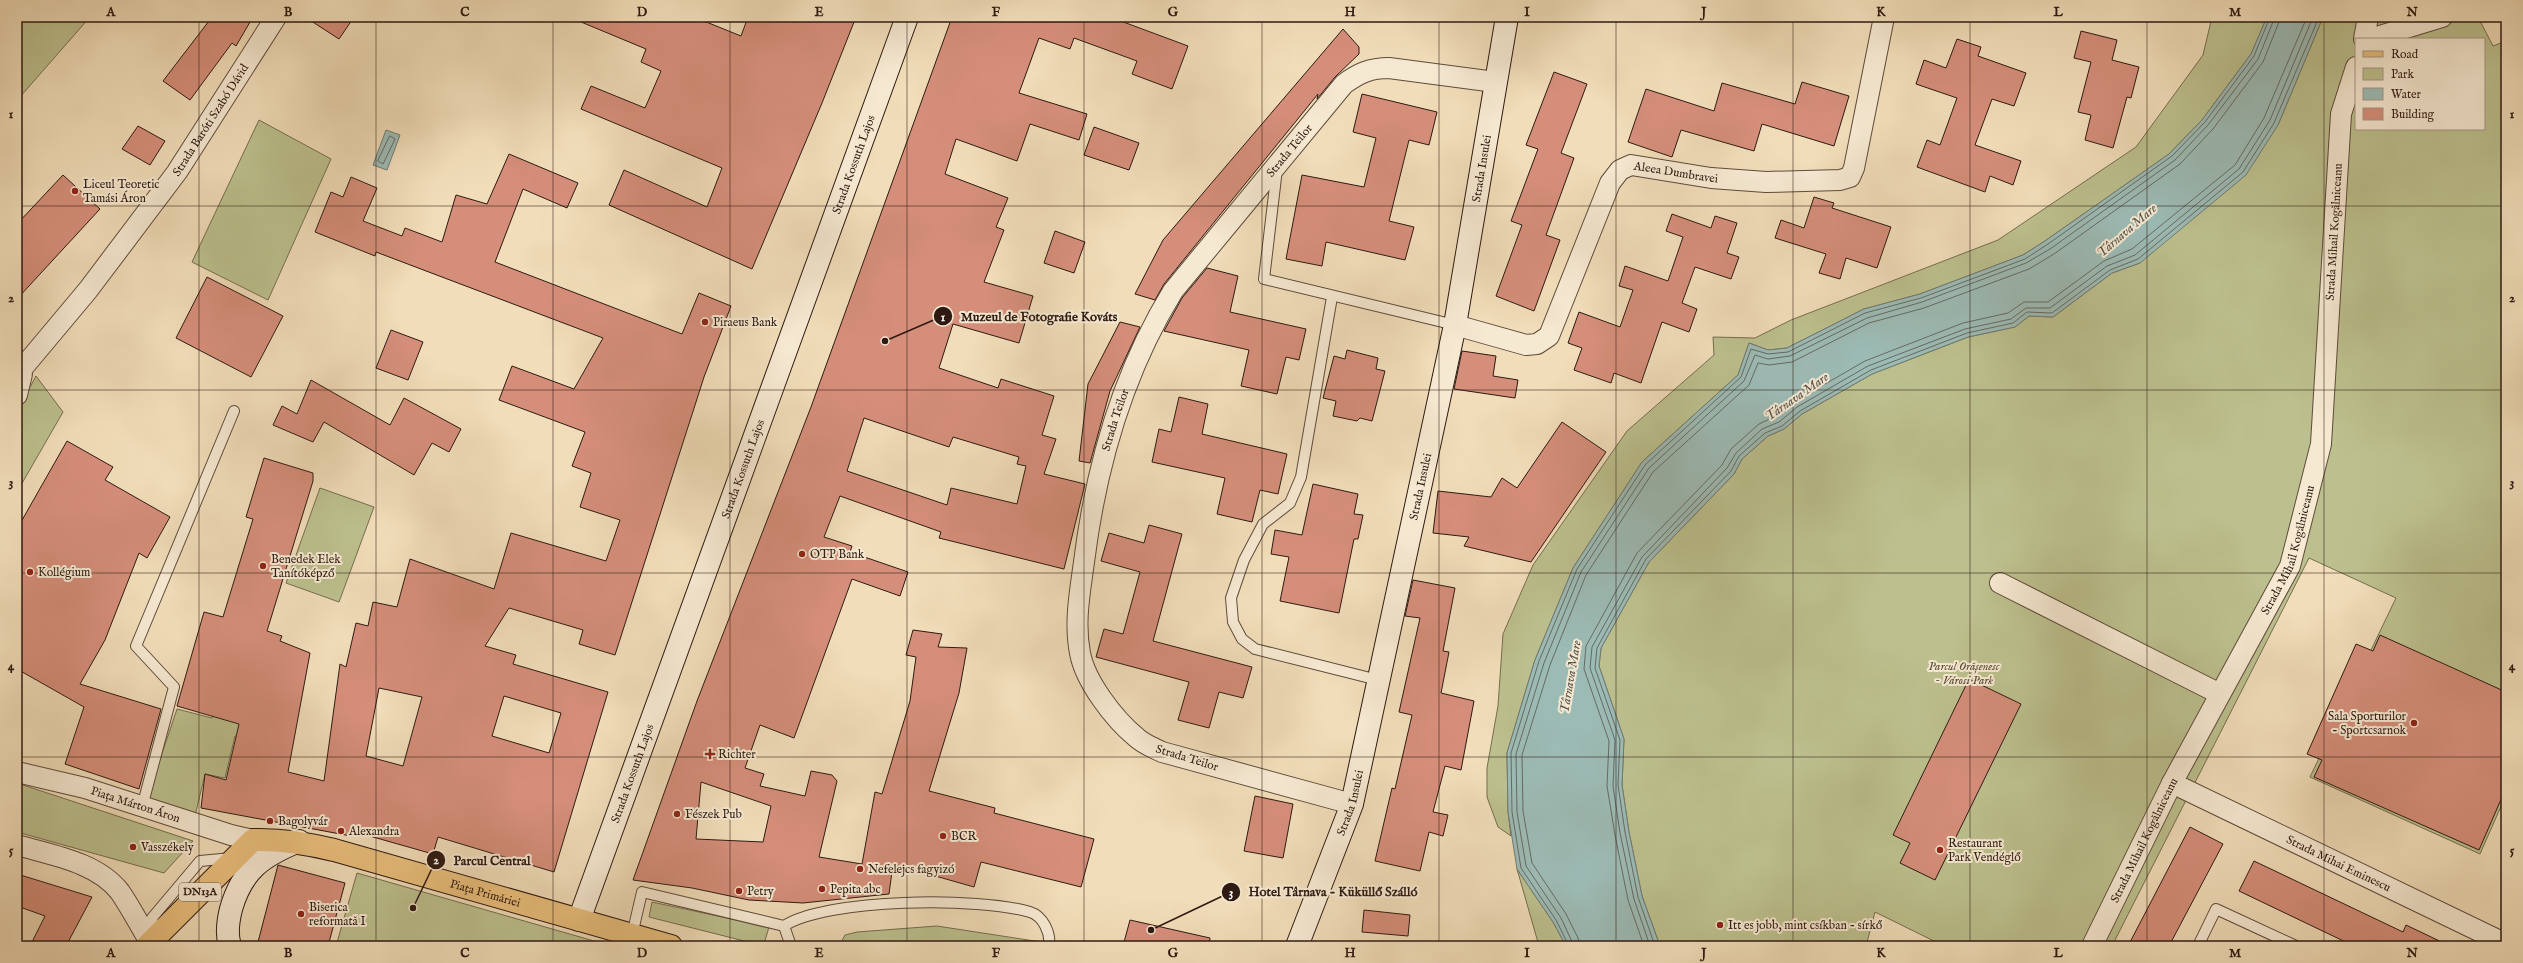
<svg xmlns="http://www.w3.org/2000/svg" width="2523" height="963" viewBox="0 0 2523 963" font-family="'IM FELL English',serif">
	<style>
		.green { fill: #bcc08e; stroke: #756d50; fill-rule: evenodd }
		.water { fill: #9cbbb5; stroke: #707b74 }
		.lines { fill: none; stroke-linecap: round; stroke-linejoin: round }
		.shore { stroke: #656a64; stroke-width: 1 }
		.building { fill: #d58e7a; stroke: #2e1a12; fill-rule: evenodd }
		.service-casing { stroke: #5f4b3c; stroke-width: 12 }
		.minor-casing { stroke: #5f4b3c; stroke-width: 22 }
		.secondary-casing { stroke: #2e1a12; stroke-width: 24 }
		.primary-casing { stroke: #2e1a12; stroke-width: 24 }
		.service { stroke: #f6e9d2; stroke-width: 10 }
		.minor { stroke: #f6e9d2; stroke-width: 20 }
		.secondary { stroke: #f6e9d2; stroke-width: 22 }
		.primary { stroke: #e8be7c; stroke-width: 22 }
		.grid { fill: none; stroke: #2e1a12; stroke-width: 1; stroke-opacity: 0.55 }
		.poi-dot { fill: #8f2418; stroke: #f6e9d2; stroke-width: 1.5 }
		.labels { text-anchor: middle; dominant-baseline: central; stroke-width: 4; stroke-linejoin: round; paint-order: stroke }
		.shield { fill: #f6e9d2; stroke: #6a584c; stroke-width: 1 }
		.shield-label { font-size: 11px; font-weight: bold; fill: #2e1a12 }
		.street-label { font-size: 12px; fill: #2e1a12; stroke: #f6e9d2 }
		.poi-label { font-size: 12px; fill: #2e1a12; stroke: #f6e9d2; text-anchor: start }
		.park-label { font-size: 12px; font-style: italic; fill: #594c37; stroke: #f6e9d2 }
		.water-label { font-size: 13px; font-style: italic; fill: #54524b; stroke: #f6e9d2 }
		.leader { fill: none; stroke: #2e1a12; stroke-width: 1.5 }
		.callout-dot { fill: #2e1a12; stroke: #f6e9d2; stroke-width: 1.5 }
		.mark-label { font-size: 12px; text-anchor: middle; font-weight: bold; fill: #fff }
		.callout-label { font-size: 13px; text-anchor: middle; font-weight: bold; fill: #2e1a12; stroke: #f6e9d2; stroke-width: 4; stroke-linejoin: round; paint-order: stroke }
		.neatline { fill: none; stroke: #2e1a12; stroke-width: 1.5 }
		.grid-label { font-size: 13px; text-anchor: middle; font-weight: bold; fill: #2e1a12 }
	</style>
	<rect width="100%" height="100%" fill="#f1ddb9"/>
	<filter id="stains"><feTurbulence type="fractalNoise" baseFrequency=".005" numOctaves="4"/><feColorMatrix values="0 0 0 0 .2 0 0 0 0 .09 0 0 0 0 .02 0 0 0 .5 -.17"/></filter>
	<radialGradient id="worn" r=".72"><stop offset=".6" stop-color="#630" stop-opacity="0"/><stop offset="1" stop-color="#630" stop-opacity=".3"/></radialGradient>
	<g class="green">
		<path d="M17,17H90L19,98L17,97Z"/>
		<path d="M2212,17H2267L2251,54L2202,120L2169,154L2045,241L2023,255L1920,294L1864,309L1787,348L1768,350L1749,343L1738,375L1642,462L1573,568L1535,660L1507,753L1508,812L1511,836L1498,827L1487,797V768L1498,706L1503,634L1533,565L1627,431L1714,355L1713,337L1755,338L1791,320L1998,240L2136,147L2203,55Z"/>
		<path d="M2323,17H2478L2493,46L2506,41V795L2480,854L2310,777L2396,598L2309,558L2112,946H1944L1875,912L1866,946H1660L1642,896L1629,832L1622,785L1624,739L1599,666L1601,648L1649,562L1734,474L1742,459L1768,436L1784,429L1802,414L1872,374L1968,337L2015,327L2029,316L2053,317L2112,273L2140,263L2278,125ZM2356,39H2484V129H2356Z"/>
		<path d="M259,120L331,159L268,300L192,262Z"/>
		<path d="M36,376L63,412L17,492V411Z"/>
		<path d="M320,488L374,507L339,602L286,583Z"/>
		<path d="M215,707L256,719L249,740L235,736L225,778L205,774L195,816L146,801L177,709L212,718Z"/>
		<path d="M17,783L193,841L164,873L17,832Z"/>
		<path d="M1517,869L1553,922L1566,946H1539Z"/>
		<path d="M357,873L601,943L611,946H336Z"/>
		<path d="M652,902L769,927L764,944H756L649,917Z"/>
		<path d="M937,926L1041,942L1040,946H839L845,935L857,932Z"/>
	</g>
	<g class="water">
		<path d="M2267,17H2323L2278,125L2246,175L2140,263L2112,273L2053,317L2029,316L2015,327L1968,337L1872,374L1802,414L1784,429L1768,436L1742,459L1734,474L1649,562L1601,648L1599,666L1624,739L1622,785L1629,832L1642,896L1660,946H1566L1553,922L1517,869L1508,812L1507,753L1535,660L1573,568L1642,462L1738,375L1749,343L1768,350L1787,348L1864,309L1920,294L2023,255L2045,241L2169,154L2202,120L2251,54Z"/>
		<path d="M386,130L400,135L387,170L373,165Z"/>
	</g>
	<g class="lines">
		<g class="shore">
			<path d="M390,136L395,139L383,164L378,161Z"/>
			<path d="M1569,946L1556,920L1521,868L1512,812L1511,753L1539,661L1577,569L1645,465L1741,377L1751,349L1768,354L1788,352L1865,313L1921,298L2025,259L2048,244L2172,156L2205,122L2254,56L2270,17"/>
			<path d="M1574,946L1561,918L1526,866L1517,812L1516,754L1544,663L1581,572L1649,468L1744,381L1755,355L1768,359L1790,356L1867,318L1922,302L2026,263L2050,249L2175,160L2208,125L2258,59L2275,17"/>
			<path d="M1580,946L1578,938L1566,914L1532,863L1523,811L1522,755L1550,665L1586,575L1653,472L1749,385L1758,363L1769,365L1792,362L1869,323L1924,308L2029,269L2054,254L2180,164L2213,129L2263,62L2281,17"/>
			<path d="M1644,946L1628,900L1615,835L1607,786L1609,741L1584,669L1586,646L1637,553L1722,465L1731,449L1759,424L1776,416L1794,402L1865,361L1963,323L2008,313L2024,302H2048L2104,261L2132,249L2235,165L2264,118L2307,17"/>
			<path d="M1650,946L1634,899L1620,833L1613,786L1615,740L1590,668L1592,647L1642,557L1727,468L1736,453L1762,429L1779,422L1797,407L1868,366L1965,329L2011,319L2026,308H2050L2107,266L2135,255L2239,169L2270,120L2313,17"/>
			<path d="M1655,946L1638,897L1625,832L1618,785L1620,740L1595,668L1597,648L1646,559L1731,471L1739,456L1765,433L1782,426L1800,411L1871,370L1967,333L2013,323L2027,312L2052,313L2110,270L2138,259L2243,172L2274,123L2319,17"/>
		</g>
	</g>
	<g class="building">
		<path d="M212,17H253L236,46L232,43L190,100L163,81Z"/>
		<path d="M305,17H354L339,39Z"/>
		<path d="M569,17H694L741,36L748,17H856L822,103L752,269L609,205L624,170L707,207L722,168L581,109L591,86L645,108L661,71L641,62L646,49Z"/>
		<path d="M952,17H1110L1188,46L1172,89L1132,74L1137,61L1074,38L1070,49L1039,38L1019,93L1087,114L1079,140L1030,124L1017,161L956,139L945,174L1008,198L996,227L1004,230L984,282L1033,296L1019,343L953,324L939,368L998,388L1001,379L1054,396L1042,435L1056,439L1044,474L1085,484L1064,569L939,538L941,532L840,496L824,537L852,546L850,552L908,572L900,596L852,579L794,738L760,725L745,768L764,774L760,786L805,796L811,771L832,775L837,781L819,857L862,864L875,792L882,794L910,701L916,657L906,655L913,630L942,634L938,647L967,648L959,693L929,791L995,808L994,813L1094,839L1081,887L981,862L974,887L893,864L889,894L803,903L749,900L692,888L633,880L697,701L811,407ZM864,418L949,447L953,437L1019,457L1017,464L1026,466L1017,504L951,488L947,505L847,471ZM701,782L771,806L763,842L696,839Z"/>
		<path d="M1343,29L1359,47V54L1335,77L1317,99L1318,94L1164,284L1155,300L1135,294L1163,240Z"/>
		<path d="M2081,31L2117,40L2112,60L2139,67L2131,98L2127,97L2113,148L2085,140L2091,115L2078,112L2091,62L2074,58Z"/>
		<path d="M1957,39L1981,47L1978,56L2026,73L2014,106L1992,99L1975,145L2021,161L2013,185L1990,176L1985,192L1917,167L1927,140L1940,145L1957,98L1916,84L1924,60L1946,68Z"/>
		<path d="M1554,72L1587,84L1561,153L1574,158L1546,235L1560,240L1534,311L1496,296L1522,225L1511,221L1538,149L1526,145Z"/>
		<path d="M1802,82L1849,96L1834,146L1762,124L1754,151L1681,130L1672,157L1628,142L1646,89L1714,111L1722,83L1795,104Z"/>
		<path d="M1362,94L1437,112L1429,145L1409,140L1389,221L1414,227L1405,260L1326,242L1322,266L1286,259L1302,175L1364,187L1376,138L1353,132Z"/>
		<path d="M138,126L165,141L150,165L122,149Z"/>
		<path d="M1094,127L1139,143L1129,170L1084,155Z"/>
		<path d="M509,154L578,183L567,208L523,189L495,262L682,334L699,293L731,306L704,377L615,655L579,644L583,630L509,608L485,646L516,655L513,664L608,692L554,872L438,837L433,854L352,831L351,836L201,808L205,774L226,780L239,724L177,706L204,612L223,617L253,519L246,517L264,458L313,473V481L267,631L282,636L280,641L310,653L288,772L324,781L340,664L346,667L356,623L368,626L373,602L397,607L410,559L494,589L511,533L606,561L620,520L580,507L591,473L572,466L585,432L499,400L512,366L574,389L603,338L376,252L375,256L315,232L331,192L343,197L351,177L377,188L363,221L402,236L405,228L442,242L456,195L487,204ZM379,688L422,697L403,766L366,756ZM504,696L561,713L549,753L492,736Z"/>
		<path d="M63,175L100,209L17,299V224Z"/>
		<path d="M1814,197L1834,203L1832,208L1891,227L1877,268L1846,258L1840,279L1819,273L1826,254L1775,238L1781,220L1804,228Z"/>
		<path d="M1672,214L1711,228L1715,216L1737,223L1727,253L1739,257L1731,279L1695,267L1682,303L1697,309L1689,332L1662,322L1641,383L1614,373L1611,383L1574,370L1582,348L1568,343L1579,312L1620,327L1633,290L1619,286L1625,266L1668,281L1683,237L1666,231Z"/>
		<path d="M1055,231L1085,242L1074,273L1044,263Z"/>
		<path d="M1207,268L1238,276L1230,312L1306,329L1299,360L1286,357L1277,394L1241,386L1249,350L1164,331L1182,298Z"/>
		<path d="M207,277L283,316L251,377L176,338Z"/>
		<path d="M1120,322L1140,327L1110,391L1090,463L1079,461L1088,384Z"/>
		<path d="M391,330L423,342L408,380L376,368Z"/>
		<path d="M1347,350L1378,358L1376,369L1385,371L1372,421L1360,418L1357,421L1333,416L1336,401L1323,398L1334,356L1345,359Z"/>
		<path d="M1462,351L1496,356L1493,376L1518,380L1515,398L1454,389Z"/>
		<path d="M311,380L390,425L404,398L461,429L449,452L432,443L414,475L324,422L313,442L273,425L282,406L297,414Z"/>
		<path d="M1179,397L1208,404L1202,434L1287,454L1278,494L1260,490L1252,522L1217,514L1225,478L1152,462L1159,429L1171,432Z"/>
		<path d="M1562,422L1606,452L1531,562L1464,546L1469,537L1433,533L1438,491L1491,497L1502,478L1517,488Z"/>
		<path d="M67,441L113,467L105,480L170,517L147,558L139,553L105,640L80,684L161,709L139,789L65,764L84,707L17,669V529Z"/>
		<path d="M1313,484L1358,494L1354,514L1363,515L1358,539H1354L1339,613L1280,601L1289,557L1271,554L1275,530L1302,535Z"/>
		<path d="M1149,525L1182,534L1153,641L1252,667L1243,698L1219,692L1209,728L1178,720L1189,682L1096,657L1104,629L1123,634L1140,572L1101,561L1109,533L1144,543Z"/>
		<path d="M1413,580L1455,588L1443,651L1449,652L1441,693L1474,701L1461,770L1445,766L1433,812L1448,815L1443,836L1429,832L1420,871L1375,861L1392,788L1395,789L1412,715L1399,712L1420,618L1405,616Z"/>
		<path d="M2380,635L2506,692V788L2479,850L2314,777L2322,760L2307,754L2356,644L2373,651Z"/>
		<path d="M1969,679L2021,704L1935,880L1900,863L1910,843L1893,835Z"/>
		<path d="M1255,796L1293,804L1283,858L1244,851Z"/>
		<path d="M2190,827L2223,844L2169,946H2128Z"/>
		<path d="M2254,861L2403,932L2406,925L2450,946H2354L2239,891Z"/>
		<path d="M278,865L345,883L328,946H257Z"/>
		<path d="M17,874L92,897L66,946H30L45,916L17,906Z"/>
		<path d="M1364,910L1410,915L1408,936L1362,932Z"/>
		<path d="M1130,920L1210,938L1209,946H1123Z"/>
	</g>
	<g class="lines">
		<g class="service-casing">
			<g id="service">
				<path d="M1277,169L1264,279L1455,325"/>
				<path d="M1332,297L1301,477L1290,503L1263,524L1244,560L1231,598L1233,622L1242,639L1255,649L1378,680"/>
				<path d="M142,807L174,687L136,646L234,411"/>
				<path d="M632,935L642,892L784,926"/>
				<path d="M156,936L152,918L200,861L232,858"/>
				<path d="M791,946L784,926C827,898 980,897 1030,912C1043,916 1051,933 1049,946"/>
				<path d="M2198,946L2216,909L2296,946"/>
			</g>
		</g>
		<g class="minor-casing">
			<g id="minor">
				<path d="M2364,39L2368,17"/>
				<path d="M2370,39L2442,17"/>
				<path id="s1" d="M1455,325L1526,345L1537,344L1549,336L1610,183L1620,170L1631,165L1711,178L1766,182L1840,180L1850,177L1854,168L1884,17"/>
				<path d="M17,366L22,374L17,395"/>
				<path id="s2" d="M21,370L88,290L177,172L276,17"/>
				<path d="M2000,583L2220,694"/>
				<path id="s3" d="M17,772L85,788L231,835L253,840"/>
				<path id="s4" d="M2172,783L2506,944"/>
				<path id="s5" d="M1352,804L1162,752C1154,748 1143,744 1136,737C1114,719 1085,681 1080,653C1074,622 1080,592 1084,562C1096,466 1122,374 1173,291L1344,84C1359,73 1370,68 1389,68L1495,82"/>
				<path d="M17,845C51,855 97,862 120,892C131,908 140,926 150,942"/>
				<path id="s6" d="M2092,946L2172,783L2290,566L2321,444L2341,114L2356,67"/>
			</g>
		</g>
		<g class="secondary-casing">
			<g id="secondary">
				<path id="s7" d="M579,920L907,17"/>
				<path d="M230,946C226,934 228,921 231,909C242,870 262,856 299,841"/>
				<path id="s8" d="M1297,946L1352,804L1455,325L1507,17"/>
			</g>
		</g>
		<g class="primary-casing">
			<g id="primary">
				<path id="s9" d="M147,946L253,840C282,839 306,843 334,850L671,946"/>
			</g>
		</g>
		<use href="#service" class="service"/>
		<use href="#minor" class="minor"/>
		<use href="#secondary" class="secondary"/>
		<use href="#primary" class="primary"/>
	</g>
	<path class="grid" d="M199,17V946M376,17V946M553,17V946M730,17V946M907,17V946M1084,17V946M1262,17V946M1439,17V946M1616,17V946M1793,17V946M1970,17V946M2147,17V946M2324,17V946M17,206H2506M17,390H2506M17,573H2506M17,757H2506"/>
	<g class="poi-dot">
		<circle cx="75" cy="191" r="4"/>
		<circle cx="705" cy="322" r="4"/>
		<circle cx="802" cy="554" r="4"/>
		<circle cx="263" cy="566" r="4"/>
		<circle cx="30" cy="572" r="4"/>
		<circle cx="2414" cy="723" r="4"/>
		<path d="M708 748h4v4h4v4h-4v4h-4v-4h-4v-4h4z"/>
		<circle cx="677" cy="814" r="4"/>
		<circle cx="270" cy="821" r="4"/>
		<circle cx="341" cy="831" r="4"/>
		<circle cx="943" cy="836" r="4"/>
		<circle cx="133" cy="847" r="4"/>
		<circle cx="1940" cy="850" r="4"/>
		<circle cx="860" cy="869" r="4"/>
		<circle cx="822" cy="889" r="4"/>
		<circle cx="739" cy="891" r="4"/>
		<circle cx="301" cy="914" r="4"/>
		<circle cx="1720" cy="925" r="4"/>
	</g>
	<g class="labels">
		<rect class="shield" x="179" y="883" width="42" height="18" rx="3"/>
		<g class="shield-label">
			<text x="200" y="892">DN13A</text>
		</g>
		<g class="street-label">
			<text stroke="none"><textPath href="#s2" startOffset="314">Strada Baróti Szabó Dávid</textPath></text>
			<text stroke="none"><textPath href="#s5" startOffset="891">Strada Teilor</textPath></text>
			<text stroke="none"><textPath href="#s7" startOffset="804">Strada Kossuth Lajos</textPath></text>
			<text stroke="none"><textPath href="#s8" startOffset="801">Strada Insulei</textPath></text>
			<text stroke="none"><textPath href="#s1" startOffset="338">Aleea Dumbravei</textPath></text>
			<text stroke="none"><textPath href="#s6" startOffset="767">Strada Mihail Kogălniceanu</textPath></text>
			<text stroke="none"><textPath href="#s5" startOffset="567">Strada Teilor</textPath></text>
			<text stroke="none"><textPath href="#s7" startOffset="480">Strada Kossuth Lajos</textPath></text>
			<text stroke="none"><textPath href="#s8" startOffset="477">Strada Insulei</textPath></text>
			<text stroke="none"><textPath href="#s6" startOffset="443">Strada Mihail Kogălniceanu</textPath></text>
			<text transform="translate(1187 758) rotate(17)">Strada Teilor</text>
			<text stroke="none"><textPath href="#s7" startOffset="156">Strada Kossuth Lajos</textPath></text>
			<text stroke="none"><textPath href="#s8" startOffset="153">Strada Insulei</textPath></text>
			<text stroke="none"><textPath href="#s3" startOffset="123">Piața Márton Áron</textPath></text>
			<text stroke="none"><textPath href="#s6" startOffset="118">Strada Mihail Kogălniceanu</textPath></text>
			<text stroke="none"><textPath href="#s4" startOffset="185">Strada Mihai Eminescu</textPath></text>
			<text stroke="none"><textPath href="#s9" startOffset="389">Piața Primăriei</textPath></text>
		</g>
		<g class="poi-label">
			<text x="83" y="184">Liceul Teoretic<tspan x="83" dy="14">Tamási Áron</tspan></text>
			<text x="713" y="322">Piraeus Bank</text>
			<text x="810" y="554">OTP Bank</text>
			<text x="271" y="559">Benedek Elek<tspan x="271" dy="14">Tanítóképző</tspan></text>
			<text x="38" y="572">Kollégium</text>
			<text x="2406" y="716" text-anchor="end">Sala Sporturilor<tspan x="2406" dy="14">- Sportcsarnok</tspan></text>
			<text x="718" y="754">Richter</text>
			<text x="685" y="814">Fészek Pub</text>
			<text x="278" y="821">Bagolyvár</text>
			<text x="349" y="831">Alexandra</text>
			<text x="951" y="836">BCR</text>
			<text x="1948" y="843">Restaurant<tspan x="1948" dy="14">Park Vendéglő</tspan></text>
			<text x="141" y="847">Vasszékely</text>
			<text x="868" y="869">Nefelejcs fagyizó</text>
			<text x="830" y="889">Pepita abc</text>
			<text x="747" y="891">Petry</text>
			<text x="309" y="907">Biserica<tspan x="309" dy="14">reformată I</tspan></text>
			<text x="1728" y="925">Itt es jobb, mint csíkban - sírkő</text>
		</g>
		<g class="park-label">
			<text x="1964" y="666">Parcul Orășenesc<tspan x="1964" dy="14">- Városi Park</tspan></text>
		</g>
		<g class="water-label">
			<text transform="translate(2127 231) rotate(-41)">Târnava Mare</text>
			<text transform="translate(1797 397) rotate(-35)">Târnava Mare</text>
			<text transform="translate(1571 677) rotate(-80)">Târnava Mare</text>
		</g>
	</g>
	<path class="leader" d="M885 341L943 316M413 908L436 860M1151 930L1231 892"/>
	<g class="callout-dot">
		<circle cx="885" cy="341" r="4"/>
		<circle cx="413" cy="908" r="4"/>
		<circle cx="1151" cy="930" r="4"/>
		<circle cx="943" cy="316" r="10"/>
		<circle cx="436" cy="860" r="10"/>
		<circle cx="1231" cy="892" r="10"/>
	</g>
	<g class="mark-label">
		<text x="943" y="321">1</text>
		<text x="436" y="864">2</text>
		<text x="1231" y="896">3</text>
	</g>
	<g class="callout-label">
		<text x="1039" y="321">Muzeul de Fotografie Kováts</text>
		<text x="492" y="865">Parcul Central</text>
		<text x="1333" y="896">Hotel Târnava - Küküllő Szálló</text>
	</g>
	<rect width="2523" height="963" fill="none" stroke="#f1ddb9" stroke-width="44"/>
	<rect x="2355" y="38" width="130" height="92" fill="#f6e9d2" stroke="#a69685"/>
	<rect x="2363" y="51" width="20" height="6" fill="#e8be7c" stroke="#a69685"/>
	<text x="2391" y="58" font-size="12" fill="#2e1a12">Road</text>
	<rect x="2363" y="68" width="20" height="12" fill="#bcc08e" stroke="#a69685"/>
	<text x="2391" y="78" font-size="12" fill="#2e1a12">Park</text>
	<rect x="2363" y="88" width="20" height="12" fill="#9cbbb5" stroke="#a69685"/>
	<text x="2391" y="98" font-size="12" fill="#2e1a12">Water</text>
	<rect x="2363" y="108" width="20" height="12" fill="#d58e7a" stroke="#a69685"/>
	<text x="2391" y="118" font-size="12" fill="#2e1a12">Building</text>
	<rect x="22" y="22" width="2479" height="919" class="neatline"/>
	<g class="grid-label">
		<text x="111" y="16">A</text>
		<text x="288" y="16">B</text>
		<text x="465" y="16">C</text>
		<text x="642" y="16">D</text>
		<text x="819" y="16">E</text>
		<text x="996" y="16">F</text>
		<text x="1173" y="16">G</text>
		<text x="1350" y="16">H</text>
		<text x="1527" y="16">I</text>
		<text x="1704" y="16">J</text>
		<text x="1881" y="16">K</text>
		<text x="2058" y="16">L</text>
		<text x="2235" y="16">M</text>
		<text x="2412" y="16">N</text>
		<text x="11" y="118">1</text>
		<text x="2512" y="118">1</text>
		<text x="11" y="302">2</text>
		<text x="2512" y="302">2</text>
		<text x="11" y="486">3</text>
		<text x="2512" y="486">3</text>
		<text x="11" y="670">4</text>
		<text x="2512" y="670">4</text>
		<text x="11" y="854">5</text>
		<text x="2512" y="854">5</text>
		<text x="111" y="957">A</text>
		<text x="288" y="957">B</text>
		<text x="465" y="957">C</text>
		<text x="642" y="957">D</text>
		<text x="819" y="957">E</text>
		<text x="996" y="957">F</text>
		<text x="1173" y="957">G</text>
		<text x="1350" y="957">H</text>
		<text x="1527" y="957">I</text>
		<text x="1704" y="957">J</text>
		<text x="1881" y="957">K</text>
		<text x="2058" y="957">L</text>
		<text x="2235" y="957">M</text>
		<text x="2412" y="957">N</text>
	</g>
	<rect width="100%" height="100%" filter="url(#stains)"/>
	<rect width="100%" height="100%" fill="url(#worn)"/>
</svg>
